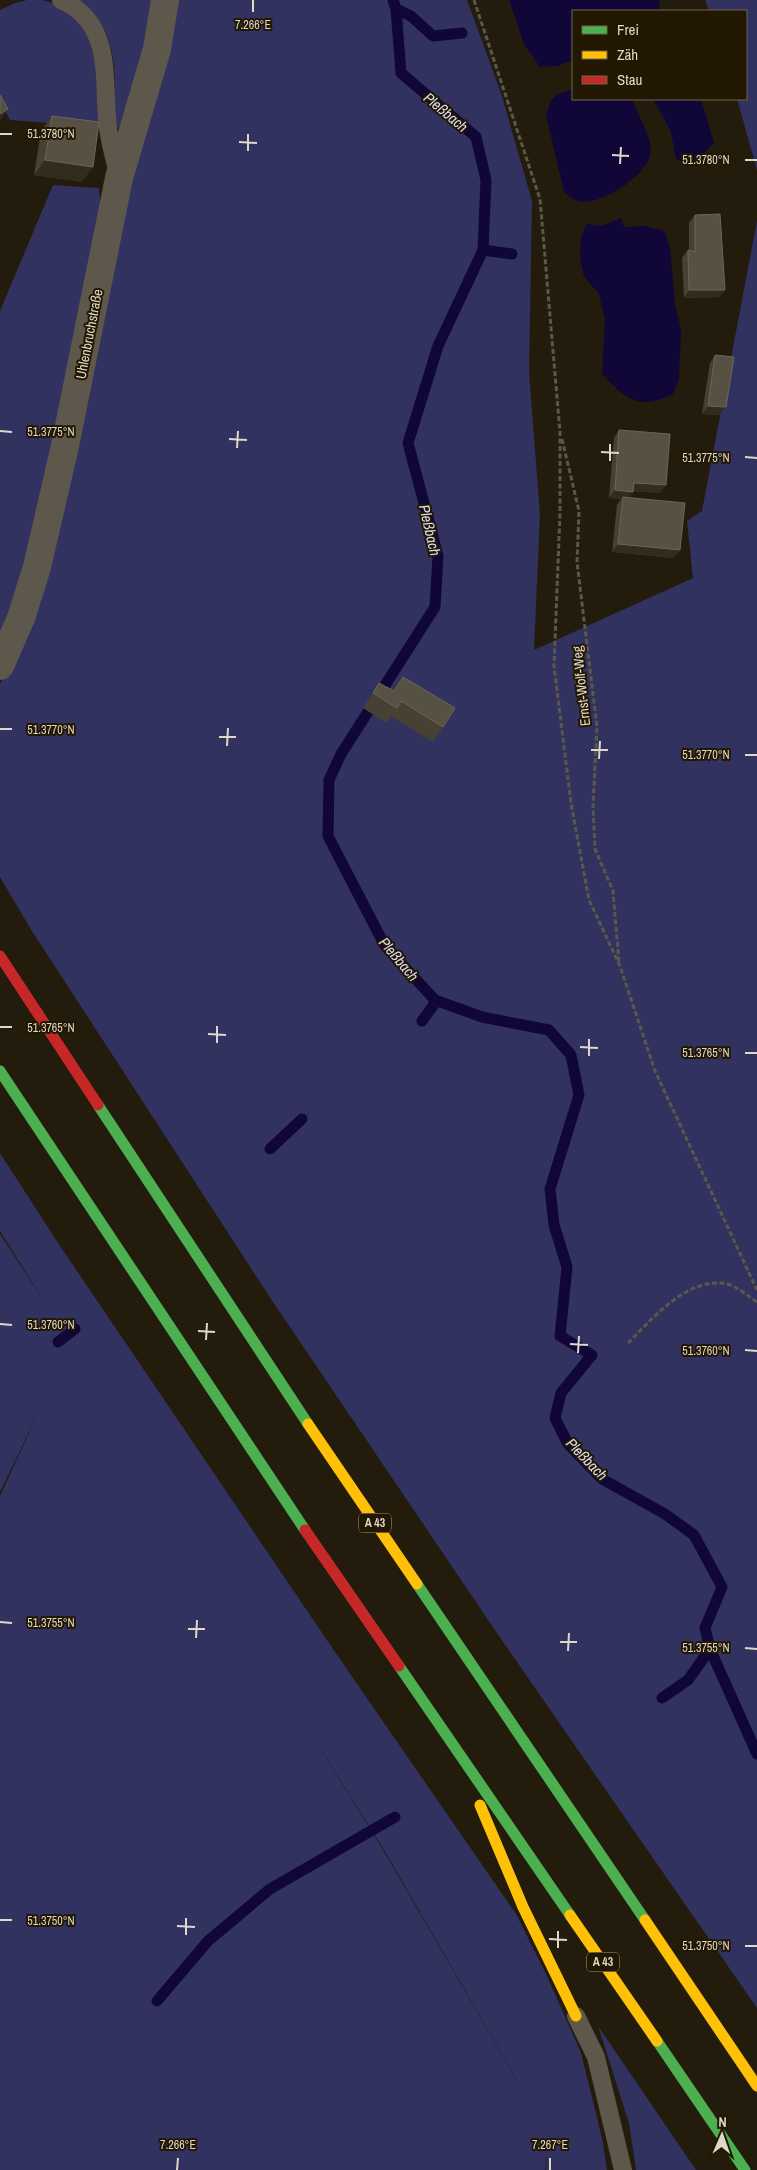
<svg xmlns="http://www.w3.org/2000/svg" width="757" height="2170" viewBox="0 0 757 2170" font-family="'Archivo Narrow',sans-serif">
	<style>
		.green { fill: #313260; fill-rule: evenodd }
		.water { fill: #100738 }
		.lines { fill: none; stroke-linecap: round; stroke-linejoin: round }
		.stream { stroke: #100738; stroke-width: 11 }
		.path { stroke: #5c574b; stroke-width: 3; stroke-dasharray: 5 2.5; stroke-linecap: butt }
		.lane { stroke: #5d584b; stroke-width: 18 }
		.street { stroke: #5d584b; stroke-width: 28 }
		.fast { stroke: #4caf50; stroke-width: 11 }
		.slow { stroke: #ffc107; stroke-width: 11 }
		.jam { stroke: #c62828; stroke-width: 11 }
		.wall { fill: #464133 }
		.shaded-wall { fill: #312c1d }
		.building { fill: #575143; stroke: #6c6658 }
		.ticks { fill: none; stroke: #dfd7c7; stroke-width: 2 }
		.labels { text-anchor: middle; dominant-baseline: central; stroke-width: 4; stroke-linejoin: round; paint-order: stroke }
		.shield { fill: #221700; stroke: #a69d8b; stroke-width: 1 }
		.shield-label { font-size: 12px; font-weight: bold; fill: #dfd7c7 }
		.street-label { font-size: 14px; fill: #dfd7c7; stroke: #221700 }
		.water-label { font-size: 15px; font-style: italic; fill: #d9ddf3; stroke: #221700 }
		.ticks-label { font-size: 12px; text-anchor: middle; fill: #dfd7c7; stroke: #221700; stroke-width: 4; stroke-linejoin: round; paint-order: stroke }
	</style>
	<rect width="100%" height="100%" fill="#231c0c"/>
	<g class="green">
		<path d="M27,0H42L56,4L88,28L98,75L100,127L10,120L0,102V10L15,3Z"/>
		<path d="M78,0H158L123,128L114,127C115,98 118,55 104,29C98,18 88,9 78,0Z"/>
		<path d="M173,0H467L501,93L532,201L529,373L540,514L534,650L693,578L687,521L702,511L757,221V2008L499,1636L271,1299L30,928L0,877V684L22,637Z"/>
		<path d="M705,0H757V170L737,99H746V11H709Z"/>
		<path d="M53,185L99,188L101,218L45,499L0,647V311Z"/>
		<path d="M0,1153L60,1246L333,1649L516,1914L547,1976L581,2053L602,2138L607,2170H546L547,2154L545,2170H0V1496L41,1407L0,1492V1234L46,1304L0,1231ZM300,1716L383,1848L549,2136L382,1848Z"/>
		<path d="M598,2026L696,2170H636L629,2123Z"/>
	</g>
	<g class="water">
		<path d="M509,0H660L658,11H573V60L557,66L540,67L524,44Z"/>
		<path d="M573,89V99H632C637,113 651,136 651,150C650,174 607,201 584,202C576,202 570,198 564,192L546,116L551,100L558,94Z"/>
		<path d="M653,99H701L714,143L698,159L686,165L676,159L671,132Z"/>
		<path d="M621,218L624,227L645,226L665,231L670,248L675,304L681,330L679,379L673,394C639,411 626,399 602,374L605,319L599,294L584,277L580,258L581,236L587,224L601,226Z"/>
	</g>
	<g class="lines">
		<g class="stream">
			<path d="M393,0L396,9L401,73L476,137L486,180L483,250L438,346L408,443L438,556L435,607L341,754L329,780L328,836L385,946L435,1000L482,1017L549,1030L571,1055L579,1095L550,1189L554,1225L567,1267L560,1336L592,1355L561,1393L555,1418L568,1444L602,1479L665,1514L694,1535L722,1587L705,1628L710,1649L757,1754"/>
			<path d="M396,9L411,16L433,36L462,33"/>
			<path d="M483,250L512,254"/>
			<path d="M422,1021L433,1006L435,1000"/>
			<path d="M270,1149L302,1119"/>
			<path d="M58,1342L75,1329"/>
			<path d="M662,1698L688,1680L710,1649"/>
			<path d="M157,2001L208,1941L270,1889L395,1817"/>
		</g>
		<g class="path">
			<path d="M474,0L540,199L560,432V513L554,666L571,803L589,900L620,966L655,1071L757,1290"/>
			<path d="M562,439L579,511L577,562L597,727L593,806L595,849L613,891L619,962"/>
			<path d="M628,1343C653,1318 688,1276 727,1284C737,1286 749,1297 757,1302"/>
		</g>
		<g class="lane">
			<path d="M61,0C115,24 102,80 108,128C110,143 114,158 118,173"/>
			<path d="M576,2016L596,2057L623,2170"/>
		</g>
		<path class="street" d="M0,666L21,618L37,567L65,446L119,178L157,49L165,0"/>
		<g class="fast">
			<path d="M0,1071L305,1530"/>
			<path d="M98,1105L308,1424"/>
			<path d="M417,1584L645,1920"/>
			<path d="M399,1666L570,1915"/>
			<path d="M657,2041L745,2170"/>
		</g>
		<g class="slow">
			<path d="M308,1424L417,1584"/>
			<path d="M480,1805L523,1907L576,2016"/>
			<path d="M570,1915L657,2041"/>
			<path d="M645,1920L757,2086"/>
		</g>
		<g class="jam">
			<path d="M0,956L98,1105"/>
			<path d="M305,1530L399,1666"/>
		</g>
	</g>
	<g class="wall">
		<path d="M52,116L82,182L34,175L41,131Z"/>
		<path d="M695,215L720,297L684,298L682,258L688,250H689V223Z"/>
		<path d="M715,355L726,407L720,415L702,414L710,363Z"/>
		<path d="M619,430L660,493L633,491L629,497L674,558L612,552L617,505L621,499L609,498L614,438Z"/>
		<path d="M403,677L443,727L433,742L391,716L386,723L363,708L379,683L393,691Z"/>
	</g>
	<g class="shaded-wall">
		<path d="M8,109L0,121V114Z"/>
		<path d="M45,160L93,167L82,182L34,175Z"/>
		<path d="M689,290H725L720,297L684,298Z"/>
		<path d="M708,406L726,407L720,415L702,414Z"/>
		<path d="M634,483L666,485L660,493L628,491Z"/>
		<path d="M615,490L633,492L627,500L623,497L621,499L609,498Z"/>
		<path d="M618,544L680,550L674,558L612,552Z"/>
	</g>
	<g class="building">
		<path d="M0,95L8,109L0,114Z"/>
		<path d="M52,116L99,122L93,167L45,160Z"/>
		<path d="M720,214L725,290H689L688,250L695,252V215Z"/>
		<path d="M715,355L734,357L726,407L708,406Z"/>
		<path d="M619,430L670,434L666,485L634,483L633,492L615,490Z"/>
		<path d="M623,497L685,503L680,550L618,544Z"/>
		<path d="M403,677L455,708L443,727L401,701L397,708L373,693L379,683L394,691Z"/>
	</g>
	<path class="ticks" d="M253,12V0M0,134H12M239,142L257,143M248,151V134M612,155L629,156M745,160H757M620,164L621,147M0,431L12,432M229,439L247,440M237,448L238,431M601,452L619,453M745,457L757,458M610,461V444M0,729H12M219,737H236M227,746L228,728M591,750H608M745,755H757M599,759L600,741M0,1027H12M208,1034L226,1035M217,1043V1026M580,1047L598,1048M745,1053H757M589,1056V1039M0,1324L12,1325M198,1331L215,1332M206,1340L207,1323M570,1344L588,1345M745,1350L757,1351M578,1353L579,1336M0,1622L12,1623M188,1629H205M196,1638L197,1620M560,1642H577M745,1648L757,1649M568,1651L569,1633M0,1920H12M177,1926L195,1927M186,1935V1918M549,1939L567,1940M745,1946H757M558,1948V1931M177,2170L178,2158M550,2170V2158"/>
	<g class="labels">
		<g class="shield">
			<rect x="359" y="1513.5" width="32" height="19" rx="4"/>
			<rect x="587" y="1952.5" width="32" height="19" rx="4"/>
		</g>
		<g class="shield-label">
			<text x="375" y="1523">A 43</text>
			<text x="603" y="1962">A 43</text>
		</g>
		<g class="street-label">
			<text transform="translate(89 334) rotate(-79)">Uhlenbruchstraße</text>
			<text transform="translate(581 686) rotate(-96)">Ernst-Wolf-Weg</text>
		</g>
		<g class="water-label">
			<text transform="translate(446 112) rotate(40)">Pleßbach</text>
			<text transform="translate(430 530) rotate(77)">Pleßbach</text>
			<text transform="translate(399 959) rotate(50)">Pleßbach</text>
			<text transform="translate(587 1459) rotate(46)">Pleßbach</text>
		</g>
	</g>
	<g class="ticks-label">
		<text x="253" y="29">7.266°E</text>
		<text x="51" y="138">51.3780°N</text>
		<text x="706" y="164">51.3780°N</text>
		<text x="51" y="436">51.3775°N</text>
		<text x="706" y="462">51.3775°N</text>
		<text x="51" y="734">51.3770°N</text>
		<text x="706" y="759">51.3770°N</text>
		<text x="51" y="1032">51.3765°N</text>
		<text x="706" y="1057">51.3765°N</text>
		<text x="51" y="1329">51.3760°N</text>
		<text x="706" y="1355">51.3760°N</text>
		<text x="51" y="1627">51.3755°N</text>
		<text x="706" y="1652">51.3755°N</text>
		<text x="51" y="1925">51.3750°N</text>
		<text x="706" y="1950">51.3750°N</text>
		<text x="178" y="2149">7.266°E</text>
		<text x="550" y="2149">7.267°E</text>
	</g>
	<rect x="572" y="10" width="175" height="90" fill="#221700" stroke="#6e6450"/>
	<rect x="582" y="26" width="25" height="8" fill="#4caf50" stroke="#6e6450"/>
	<text x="617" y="35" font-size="15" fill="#dfd7c7">Frei</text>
	<rect x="582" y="51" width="25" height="8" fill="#ffc107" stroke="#6e6450"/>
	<text x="617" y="60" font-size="15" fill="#dfd7c7">Zäh</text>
	<rect x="582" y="76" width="25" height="8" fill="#c62828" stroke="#6e6450"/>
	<text x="617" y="85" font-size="15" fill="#dfd7c7">Stau</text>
	<g transform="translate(722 2135) rotate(2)" stroke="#221700" stroke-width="4" paint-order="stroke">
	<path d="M0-4L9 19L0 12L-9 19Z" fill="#dfd7c7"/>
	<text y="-8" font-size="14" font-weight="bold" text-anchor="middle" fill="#dfd7c7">N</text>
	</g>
</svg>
